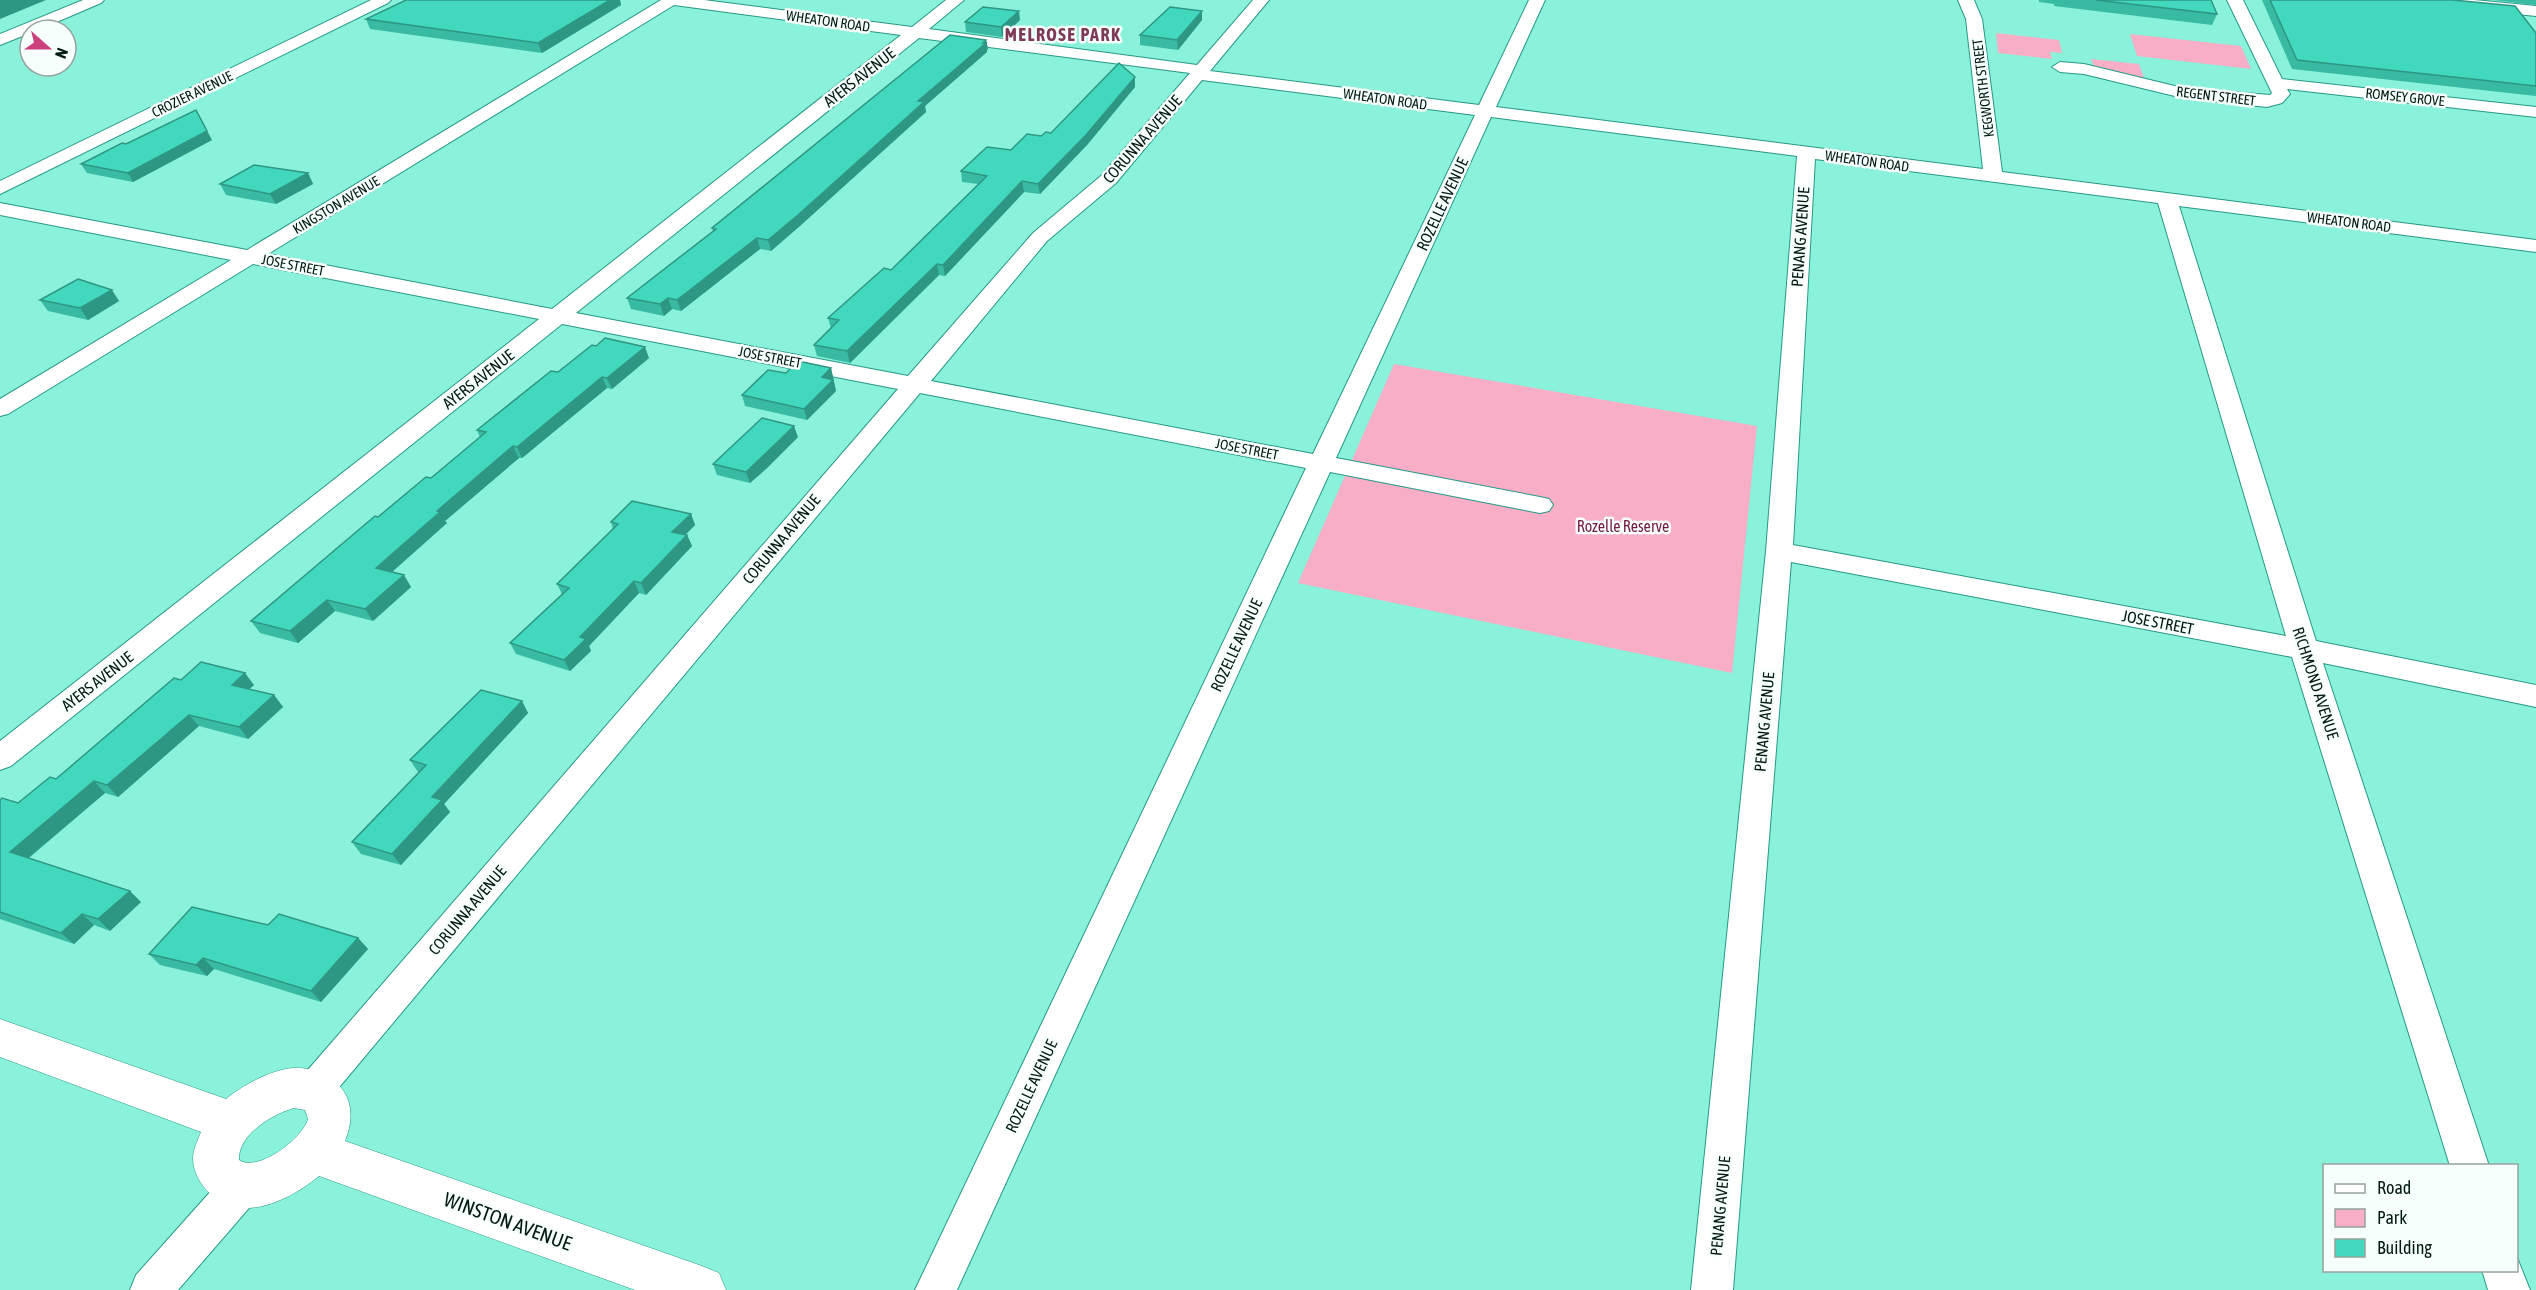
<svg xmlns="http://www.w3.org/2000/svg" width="2536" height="1290" viewBox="0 0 2536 1290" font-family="'Asap Condensed',sans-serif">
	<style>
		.green { fill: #f7aec6 }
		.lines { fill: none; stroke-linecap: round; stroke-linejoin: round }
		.minor-casing { stroke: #269985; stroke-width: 2 }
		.tertiary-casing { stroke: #269985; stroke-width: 1 }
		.minor { fill: #fff; fill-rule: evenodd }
		.tertiary { fill: #fff; fill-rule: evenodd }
		.wall { fill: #38baa3 }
		.shaded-wall { fill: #2e9784 }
		.building { fill: #41d8bd; stroke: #2e9784; stroke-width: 1.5 }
		.labels { text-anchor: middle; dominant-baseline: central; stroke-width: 5; stroke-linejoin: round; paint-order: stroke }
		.far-street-label { font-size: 14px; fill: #031914; stroke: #f6fffc }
		.street-label { font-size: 16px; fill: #031914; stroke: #f6fffc }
		.park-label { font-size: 16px; fill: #741a42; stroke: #f6fffc }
		.far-district-label { font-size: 18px; font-weight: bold; letter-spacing: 1.5px; fill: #7e3954; stroke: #f6fffc }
		.near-street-label { font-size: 20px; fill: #031914; stroke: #f6fffc }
	</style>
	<rect width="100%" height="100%" fill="#8af2db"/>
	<g class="green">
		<path d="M1996,33L2059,40L2062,53L2050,52L2052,59L1998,53Z"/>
		<path d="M2130,34L2241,46L2251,69L2137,56Z"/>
		<path d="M2091,59L2139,64L2145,81L2095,68Z"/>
		<path d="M1394,364L1757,426L1732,673L1298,583Z"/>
	</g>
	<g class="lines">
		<g class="minor-casing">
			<g id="minor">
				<path d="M83,0H104L101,3L38,30H30V33L0,45V34Z"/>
				<path d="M371,0H391L388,3L0,194V181Z"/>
				<path d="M661,0H704L912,27L946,0H964L929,29L1197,65L1253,0H1269L1210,71L1479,105L1529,0H1545L1496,107L1983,169L1966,19L1958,0H1974L1982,19L2002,172L2536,240V252L2179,206L2316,641L2536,685V707L2323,663L2489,1166H2450L2292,657L1791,562L1733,1290H1691L1766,551L1797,156L1491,117L1336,458L1540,497L1549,499L1553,505L1549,511L1540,513L1330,472L957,1290H915L1306,468L920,393L326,1103L313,1109L300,1103L294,1091L300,1079L898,389L562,324L11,766L0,770V741L539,319L253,264L8,414L0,416V399L231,260L0,215V203L247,250ZM674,5L901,35L552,309L268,254ZM919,38L1190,73L1102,175L1033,233L908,376L576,313ZM1202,80L1475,115L1313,454L931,381L1047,241L1116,183ZM1815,159L2158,203L2286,636L1793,545Z"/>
				<path d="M2227,0H2243L2282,79L2536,107V117L2287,89L2290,94L2282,103L2267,107L2183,98L2084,74L2060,72L2052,67L2060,62L2084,64L2183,88L2270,95L2272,93Z"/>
				<path d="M2422,0H2474L2536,6V16L2430,5Z"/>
				<path d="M242,1167L256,1172L262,1186L256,1200L178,1290H130L136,1275L228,1172Z"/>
				<path d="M2516,1255L2530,1290H2488L2482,1270H2516Z"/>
			</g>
		</g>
		<g class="tertiary-casing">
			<path id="tertiary" d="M0,1019L226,1099C243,1085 271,1070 293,1068C302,1067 312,1070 320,1073C350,1085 357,1112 345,1141L702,1266L719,1273L726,1290H635L319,1176C301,1191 272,1208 247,1208C220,1208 194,1186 193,1159C193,1149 198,1140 201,1132L0,1057ZM294,1108L305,1110L308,1119C303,1138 258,1173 239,1160C238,1134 273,1114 294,1108Z"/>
		</g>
		<use href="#minor" class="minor"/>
		<use href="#tertiary" class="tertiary"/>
	</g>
	<g class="wall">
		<path d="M406,0H620L621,5L542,53L370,29L366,19Z"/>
		<path d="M2039,0H2211L2217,14L2212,25L2054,6V4L2039,2Z"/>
		<path d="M2262,0H2453L2536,33V96L2292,69Z"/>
		<path d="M2493,0H2536V5Z"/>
		<path d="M1020,20L1002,37L966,32L965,22Z"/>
		<path d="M1202,20L1178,50L1140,45V35Z"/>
		<path d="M986,40L988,49L987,50V52L925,106L926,112L801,225L771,251L760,249L681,311L672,309L664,316L631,309L627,298L713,231L712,228Z"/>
		<path d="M1135,87L1087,145L1040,194L1024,192L945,276L939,275L850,363L817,356L814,345L831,328L828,318L891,270L978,184L962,182L961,171L1051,133Z"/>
		<path d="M212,140L133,182L87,173L81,164L126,144Z"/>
		<path d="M308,173L313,184L276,204L226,195L220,184Z"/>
		<path d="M40,300L119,301L88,320L48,311Z"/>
		<path d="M649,358L612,389L607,388L522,458H519L445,521L447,523L392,572L411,587L373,621L335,611L298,643L260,633L251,621L378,517L431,478L480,437L477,430L558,372Z"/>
		<path d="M831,368L836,391L807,420L745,406L742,395L786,373Z"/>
		<path d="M798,437L767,468L750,483L717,475L713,464Z"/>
		<path d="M691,514L695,525L686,534L687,535L692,546L646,595L639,593L589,646L591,651L570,671L516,654L510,643L562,594L557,584L613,529L611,522Z"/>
		<path d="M181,680L254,685L249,689L274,695L283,707L248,739L199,726L118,797L105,793L29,858L141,902L110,931L94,925L74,944L0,919V800L18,803L56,779Z"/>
		<path d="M522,701L528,713L444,804L450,812L401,865L361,854L352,842L419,773L418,772L410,760Z"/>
		<path d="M268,925L358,938L368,949L321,1002L214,969L207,976L160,965L149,954Z"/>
	</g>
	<g class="shaded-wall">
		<path d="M0,0H46L0,19Z"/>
		<path d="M610,0H620L621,5L542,53L538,43Z"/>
		<path d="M1019,11L1020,20L1002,37L1001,27Z"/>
		<path d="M1202,11V20L1178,50L1177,40Z"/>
		<path d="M986,40L988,49L987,50V52L925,106L926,112L801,225L771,251L768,240L918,101Z"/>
		<path d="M1135,77V87L1087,145L1040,194L1038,184Z"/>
		<path d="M196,110L212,140L133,182L128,173Z"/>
		<path d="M308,173L313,184L276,204L270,194Z"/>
		<path d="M1022,181L1024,192L945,276L943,265Z"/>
		<path d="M757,238L760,249L681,311L677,300Z"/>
		<path d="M937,264L939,275L850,363L847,351Z"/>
		<path d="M112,290L119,301L88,320L80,308Z"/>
		<path d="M668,298L672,309L664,316L660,304Z"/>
		<path d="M645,347L649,358L612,389L607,378Z"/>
		<path d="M831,368L836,391L807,420L804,409L822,377Z"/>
		<path d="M602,377L607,388L522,458L517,447Z"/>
		<path d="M794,426L798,437L767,468L750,483L746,472Z"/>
		<path d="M513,446L519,458L445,521L447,523L383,580L376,568L437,511Z"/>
		<path d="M691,514L695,525L677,543L672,532Z"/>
		<path d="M687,535L692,546L646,595L641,583Z"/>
		<path d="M404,575L411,587L373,621L365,609Z"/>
		<path d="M634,581L639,593L589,646L591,651L570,671L564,660L580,637Z"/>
		<path d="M327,600L335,611L298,643L290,631Z"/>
		<path d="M245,673L254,685L241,696L232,685Z"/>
		<path d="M274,695L283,707L248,739L239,727Z"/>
		<path d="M522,701L528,713L444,804L450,812L401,865L392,854L432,797Z"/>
		<path d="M189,715L199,726L118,797L107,785Z"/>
		<path d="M94,781L105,793L22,863L10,852Z"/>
		<path d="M130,891L141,902L110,931L98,919Z"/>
		<path d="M82,914L94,925L74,944L61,933Z"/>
		<path d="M358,938L368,949L321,1002L311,991Z"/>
		<path d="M203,958L214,969L207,976L196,965Z"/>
	</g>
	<g class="building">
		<path d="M406,0H610L538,43L366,19Z"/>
		<path d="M2096,0H2211L2217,14Z"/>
		<path d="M2270,0H2453L2515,6L2536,33V86L2297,60Z"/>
		<path d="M983,7L1019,11L1001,27L965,22Z"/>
		<path d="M1170,7L1202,11L1177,40L1140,35Z"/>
		<path d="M950,35L986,40L983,43H986L918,101L924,102L798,215L768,240L757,238L677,300L668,298L660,304L627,298L716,229L712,228Z"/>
		<path d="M1119,63L1135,77L1086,135L1038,184L1022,181L943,265L937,264L847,351L814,345L839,320L828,318L884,268L891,270L987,176L961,171L987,147L1011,150L1027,134L1041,136L1046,132L1051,133Z"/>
		<path d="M196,110L207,131L128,173L81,164L122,143L126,144Z"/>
		<path d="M254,165L308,173L270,194L220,184Z"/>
		<path d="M78,279L112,290L80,308L40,300Z"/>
		<path d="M605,338L645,347L607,378L602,377L517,447L513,446L437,511L440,512L376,568L404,575L365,609L327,600L290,631L251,621L375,516L378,517L426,477L431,478L486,432L477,430L551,371L558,372L592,345L596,346Z"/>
		<path d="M798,361L831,368L822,377L833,380L804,409L742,395L768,370L786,373Z"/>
		<path d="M762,418L794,426L763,456L746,472L713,464Z"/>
		<path d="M632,501L691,514L672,532L687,535L641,583L634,581L580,637L586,639L564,660L510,643L569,588L557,584L618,524L611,522Z"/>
		<path d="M201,662L245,673L232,685L274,695L239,727L189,715L107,785L94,781L10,852L130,891L98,919L82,914L61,933L0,912V800L2,798L18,803L50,777L56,779L174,678L181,680Z"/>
		<path d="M481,690L522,701L432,797L442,800L392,854L352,842L426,765L410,760Z"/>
		<path d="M192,907L268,925L279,914L358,938L311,991L203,958L196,965L149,954Z"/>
	</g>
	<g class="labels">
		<g class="far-street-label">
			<text transform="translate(828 21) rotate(8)">WHEATON ROAD</text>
			<text transform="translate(1983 88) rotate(-97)">KEGWORTH STREET</text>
			<text transform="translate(192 94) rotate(-26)">CROZIER AVENUE</text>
			<text transform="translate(2216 96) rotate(7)">REGENT STREET</text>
			<text transform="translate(2405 97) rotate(6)">ROMSEY GROVE</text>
			<text transform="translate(1385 99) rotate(8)">WHEATON ROAD</text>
			<text transform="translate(1867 161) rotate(8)">WHEATON ROAD</text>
			<text transform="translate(336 205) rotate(-31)">KINGSTON AVENUE</text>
			<text transform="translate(2349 222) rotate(7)">WHEATON ROAD</text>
			<text transform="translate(293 265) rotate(11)">JOSE STREET</text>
			<text transform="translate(770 357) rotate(11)">JOSE STREET</text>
			<text transform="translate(1247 449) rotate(11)">JOSE STREET</text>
		</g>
		<g class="street-label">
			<text transform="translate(859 77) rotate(-38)">AYERS AVENUE</text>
			<text transform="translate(1142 139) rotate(-49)">CORUNNA AVENUE</text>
			<text transform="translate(1442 204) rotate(-65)">ROZELLE AVENUE</text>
			<text transform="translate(1800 237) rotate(-86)">PENANG AVENUE</text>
			<text transform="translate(478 379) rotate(-38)">AYERS AVENUE</text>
			<text transform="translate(781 539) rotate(-50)">CORUNNA AVENUE</text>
			<text transform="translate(2158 622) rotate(11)">JOSE STREET</text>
			<text transform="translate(1236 645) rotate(-65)">ROZELLE AVENUE</text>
			<text transform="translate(97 681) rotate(-38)">AYERS AVENUE</text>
			<text transform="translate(2316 683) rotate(72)">RICHMOND AVENUE</text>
			<text transform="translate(1764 722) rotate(-85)">PENANG AVENUE</text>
			<text transform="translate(467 910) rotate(-50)">CORUNNA AVENUE</text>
			<text transform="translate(1031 1086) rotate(-65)">ROZELLE AVENUE</text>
			<text transform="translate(1720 1206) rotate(-85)">PENANG AVENUE</text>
		</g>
		<g class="park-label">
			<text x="1623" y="526">Rozelle Reserve</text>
		</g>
		<g class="far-district-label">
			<text x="1063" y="34">MELROSE PARK</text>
		</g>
		<g class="near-street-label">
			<text transform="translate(508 1221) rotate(20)">WINSTON AVENUE</text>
		</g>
	</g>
	<rect x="2323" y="1164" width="195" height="108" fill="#f6fffc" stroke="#95a39f" stroke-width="1.5"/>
	<rect x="2335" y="1184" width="30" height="9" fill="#ffffff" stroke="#95a39f" stroke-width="1.5"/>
	<text x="2377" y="1194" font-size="18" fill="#031914">Road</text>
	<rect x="2335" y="1209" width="30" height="18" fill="#f7aec6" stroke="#95a39f" stroke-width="1.5"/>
	<text x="2377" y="1224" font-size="18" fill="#031914">Park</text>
	<rect x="2335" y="1239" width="30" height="18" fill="#41d8bd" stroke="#95a39f" stroke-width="1.5"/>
	<text x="2377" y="1254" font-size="18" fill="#031914">Building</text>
	<g transform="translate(48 48) rotate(111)"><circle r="28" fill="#f6fffc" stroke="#95a39f" stroke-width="1.5"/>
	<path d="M0-4.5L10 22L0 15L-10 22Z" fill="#ca417c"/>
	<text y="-9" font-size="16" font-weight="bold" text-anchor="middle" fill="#031914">N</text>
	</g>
</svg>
